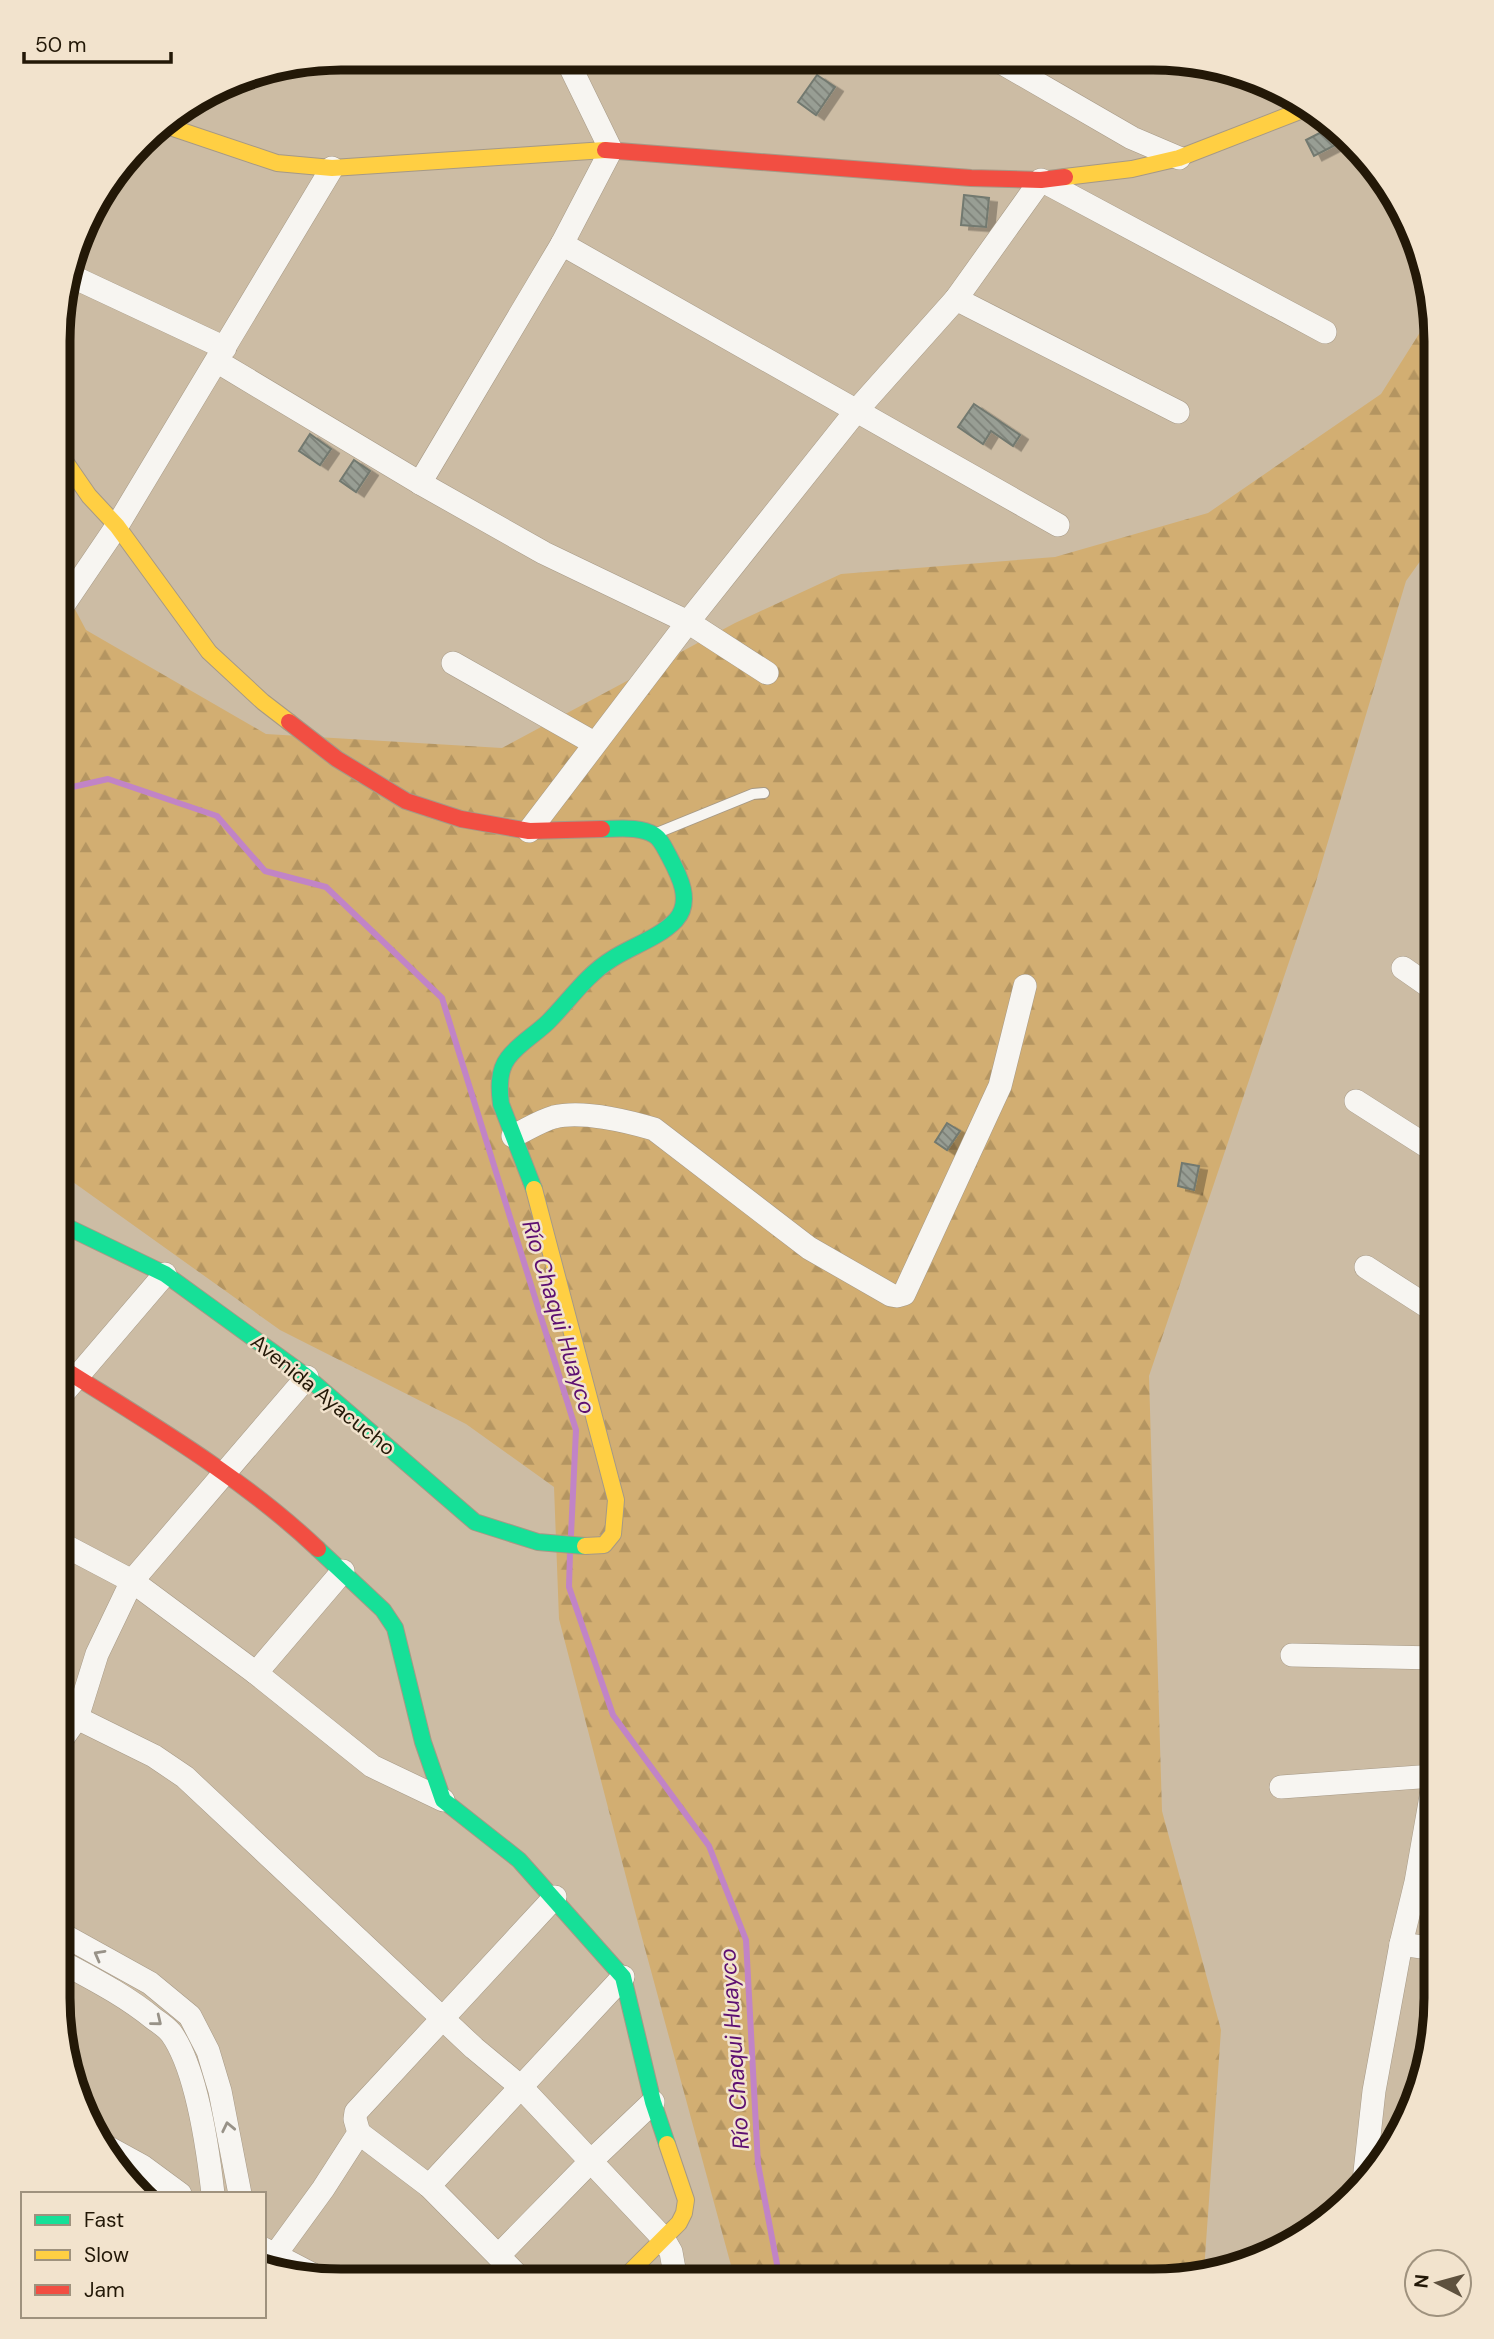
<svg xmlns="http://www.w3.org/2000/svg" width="1494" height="2339" viewBox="0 0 1494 2339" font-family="'DM Sans',sans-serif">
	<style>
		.forest { fill: url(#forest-firs) }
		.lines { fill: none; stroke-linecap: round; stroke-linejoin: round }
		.stream { stroke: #c184c6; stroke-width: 6 }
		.building { fill: url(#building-back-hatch); stroke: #72796f; stroke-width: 2; filter: url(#shadow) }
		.lane-casing { stroke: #a69986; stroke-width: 12 }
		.street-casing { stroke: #a69986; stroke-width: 24 }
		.fast-casing { stroke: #a69986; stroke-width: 18 }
		.slow-casing { stroke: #a69986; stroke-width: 18 }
		.jam-casing { stroke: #a69986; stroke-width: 18 }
		.lane { stroke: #f7f5f1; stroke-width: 10 }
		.street { stroke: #f7f5f1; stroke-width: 23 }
		.fast { stroke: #16e098; stroke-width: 16 }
		.slow { stroke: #ffcf43; stroke-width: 16 }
		.jam { stroke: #f24e42; stroke-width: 16 }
		.oneway { stroke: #989288 }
		.labels { text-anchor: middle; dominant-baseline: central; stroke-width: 5; stroke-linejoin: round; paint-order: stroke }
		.street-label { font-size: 21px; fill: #231807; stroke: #f2e3cd }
		.water-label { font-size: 23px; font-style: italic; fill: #5d0f71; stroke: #f2e3cd }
		.rim { fill: none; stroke: #231807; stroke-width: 9 }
	</style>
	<defs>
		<pattern id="forest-firs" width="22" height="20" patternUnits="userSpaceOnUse" patternTransform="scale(1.75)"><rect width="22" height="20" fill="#d2ae72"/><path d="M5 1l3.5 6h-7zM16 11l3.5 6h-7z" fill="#b49561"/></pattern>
		<pattern id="building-back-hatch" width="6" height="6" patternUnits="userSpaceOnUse" patternTransform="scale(1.75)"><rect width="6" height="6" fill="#989e94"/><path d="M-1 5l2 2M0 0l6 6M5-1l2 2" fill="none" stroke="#7c8077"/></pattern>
		<filter id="shadow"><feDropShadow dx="8" dy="4.5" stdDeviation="0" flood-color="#0004"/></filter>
	</defs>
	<rect width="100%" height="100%" fill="#ccbca4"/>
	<path class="forest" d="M1431,315L1436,341V539L1406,581L1315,885L1149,1376L1162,1811L1221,2030L1204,2271L1154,2281L735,2280L638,1923L559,1619L554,1487L466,1424L280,1330L59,1172L60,581L86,630L266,734L502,748L735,623L841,574L1055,557L1208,513L1381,394Z"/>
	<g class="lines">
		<g class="stream">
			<path d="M59,790L108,779L217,816L265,871L326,887L442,998L576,1430L571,1535"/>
			<path d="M570,1553L569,1587L613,1715L709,1846L746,1940L758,2164L780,2280"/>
		</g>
	</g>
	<g class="building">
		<path d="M817,75L835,87L816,115L798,102Z"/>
		<path d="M1335,125L1343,141L1314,156L1306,140Z"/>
		<path d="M964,195L989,198L986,227L961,225Z"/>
		<path d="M974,404L1020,435L1013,446L991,431L983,444L958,427Z"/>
		<path d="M310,434L331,449L320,465L299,451Z"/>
		<path d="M354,460L370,471L356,492L340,481Z"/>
		<path d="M947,1123L960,1131L947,1150L935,1142Z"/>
		<path d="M1182,1163L1199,1166L1194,1190L1178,1186Z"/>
	</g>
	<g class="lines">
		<g class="lane-casing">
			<path id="lane" d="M657,833L753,794L764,793"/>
		</g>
		<g class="street-casing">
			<g id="street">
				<path d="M997,60L1132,138L1179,158"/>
				<path d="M562,244L1058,525"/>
				<path d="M69,275L225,348"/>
				<path d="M956,299L1178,412"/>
				<path d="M218,362L420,483L544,553L688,622L767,673"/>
				<path d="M420,483L562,244L611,150L566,58"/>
				<path d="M60,610L117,526L332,168"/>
				<path d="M453,663L594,743"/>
				<path d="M529,831L688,622L857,410L956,299L1041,180L1325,332"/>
				<path d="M1403,968L1436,991"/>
				<path d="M1356,1101L1436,1152"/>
				<path d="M513,1136C526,1130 540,1121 554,1117C581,1110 627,1121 654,1129L809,1248L891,1295L897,1296L904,1294L1000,1086L1025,986"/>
				<path d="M1366,1267L1436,1312"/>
				<path d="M59,1398L165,1274"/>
				<path d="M58,1542L132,1581L256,1673L372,1766L443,1800"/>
				<path d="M1292,1655L1436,1658"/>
				<path d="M256,1673L343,1571"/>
				<path d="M77,1718L154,1756L185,1777L474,2048L521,2087L663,2238L671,2252L676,2280"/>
				<path d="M58,1745L77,1718L97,1654L132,1581L307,1377"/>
				<path d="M1281,1787L1433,1776"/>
				<path d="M58,1932L150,1983L190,2016L208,2051L220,2091L240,2194"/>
				<path d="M1401,1944L1436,1949"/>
				<path d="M58,1960C91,1978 125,1995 154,2019C160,2023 167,2028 171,2033C197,2069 208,2150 213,2194"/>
				<path d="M359,2133L429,2186L521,2279"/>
				<path d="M100,2143L142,2166L180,2194"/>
				<path d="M1364,2181L1374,2091L1401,1944L1416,1882L1433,1785L1436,1736"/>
				<path d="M429,2186L623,1977"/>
				<path d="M264,2249L275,2255L323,2189L359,2133L355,2119L356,2112L555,1897"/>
				<path d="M275,2255L321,2279"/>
				<path d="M499,2255L592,2160L653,2102"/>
			</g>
		</g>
		<g class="fast-casing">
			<g id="fast">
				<path d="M534,1189L501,1104C499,1089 498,1071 508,1058C518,1044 536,1034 548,1022C569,1001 586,975 612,959C632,946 659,938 676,920C693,901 679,875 669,856C665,849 661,839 654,835C640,826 618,829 602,829"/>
				<path d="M59,1223L165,1274L307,1377L475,1522L538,1542L585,1546"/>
				<path d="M318,1549L383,1610L395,1628L423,1742L443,1800L519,1860L623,1977L653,2102L667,2144"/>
			</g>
		</g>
		<g class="slow-casing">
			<g id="slow">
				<path d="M161,124L277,163L332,168L605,150"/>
				<path d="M1065,177L1132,169L1179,158L1310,107"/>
				<path d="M60,454L89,496L117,526L209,652L263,702L289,722"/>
				<path d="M534,1189L616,1500L613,1534L604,1545L585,1546"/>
				<path d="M622,2280L679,2223L684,2213L686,2200L667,2144"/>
			</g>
		</g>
		<g class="jam-casing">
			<g id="jam">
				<path d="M605,150L971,178L1041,180L1065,177"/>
				<path d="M289,722L337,759L406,801L461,819L529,831L602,829"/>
				<path d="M59,1366C149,1423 241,1476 318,1549"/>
			</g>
		</g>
		<use href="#lane" class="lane"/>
		<use href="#street" class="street"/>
		<use href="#fast" class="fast"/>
		<use href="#slow" class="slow"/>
		<use href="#jam" class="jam"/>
	</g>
	<defs><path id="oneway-chevron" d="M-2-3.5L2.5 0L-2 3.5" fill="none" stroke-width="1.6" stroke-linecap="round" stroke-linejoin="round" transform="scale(1.75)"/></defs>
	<g class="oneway">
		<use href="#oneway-chevron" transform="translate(99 1955) rotate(-151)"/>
		<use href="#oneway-chevron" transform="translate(157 2021) rotate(39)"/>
		<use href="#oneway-chevron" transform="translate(228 2127) rotate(-102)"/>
	</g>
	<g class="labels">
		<g class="street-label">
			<text transform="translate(323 1395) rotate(39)">Avenida Ayacucho</text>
		</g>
		<g class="water-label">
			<text transform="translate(559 1317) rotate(73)">Río Chaqui Huayco</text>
			<text transform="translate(734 2049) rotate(-94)">Río Chaqui Huayco</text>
		</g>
	</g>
	<path d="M0 0H1494V2339H0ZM341 70H1153A271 271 0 0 1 1424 341V1998A271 271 0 0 1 1153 2269H341A271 271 0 0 1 70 1998V341A271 271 0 0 1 341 70Z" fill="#f2e3cd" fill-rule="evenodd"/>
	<path class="rim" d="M341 70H1153A271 271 0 0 1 1424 341V1998A271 271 0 0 1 1153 2269H341A271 271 0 0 1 70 1998V341A271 271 0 0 1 341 70Z"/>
	<rect x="21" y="2192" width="245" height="126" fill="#f2e3cd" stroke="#9f927e" stroke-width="2"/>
	<rect x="35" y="2215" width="35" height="10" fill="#16e098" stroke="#9f927e" stroke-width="2"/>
	<text x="84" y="2227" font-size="21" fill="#231807">Fast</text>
	<rect x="35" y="2250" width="35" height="10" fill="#ffcf43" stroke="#9f927e" stroke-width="2"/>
	<text x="84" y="2262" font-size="21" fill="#231807">Slow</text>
	<rect x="35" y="2285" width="35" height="10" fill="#f24e42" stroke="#9f927e" stroke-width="2"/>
	<text x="84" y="2297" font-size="21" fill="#231807">Jam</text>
	<g transform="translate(1438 2283) rotate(276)"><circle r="33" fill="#f2e3cd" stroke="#9f927e" stroke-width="2"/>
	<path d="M0-5L12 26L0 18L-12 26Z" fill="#5e513e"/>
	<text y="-10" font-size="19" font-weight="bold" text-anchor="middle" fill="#231807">N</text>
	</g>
	<path d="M24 52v10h147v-10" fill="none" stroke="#231807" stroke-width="3.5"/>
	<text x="35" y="52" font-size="21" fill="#231807" stroke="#f2e3cd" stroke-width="5" paint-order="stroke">50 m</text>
</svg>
